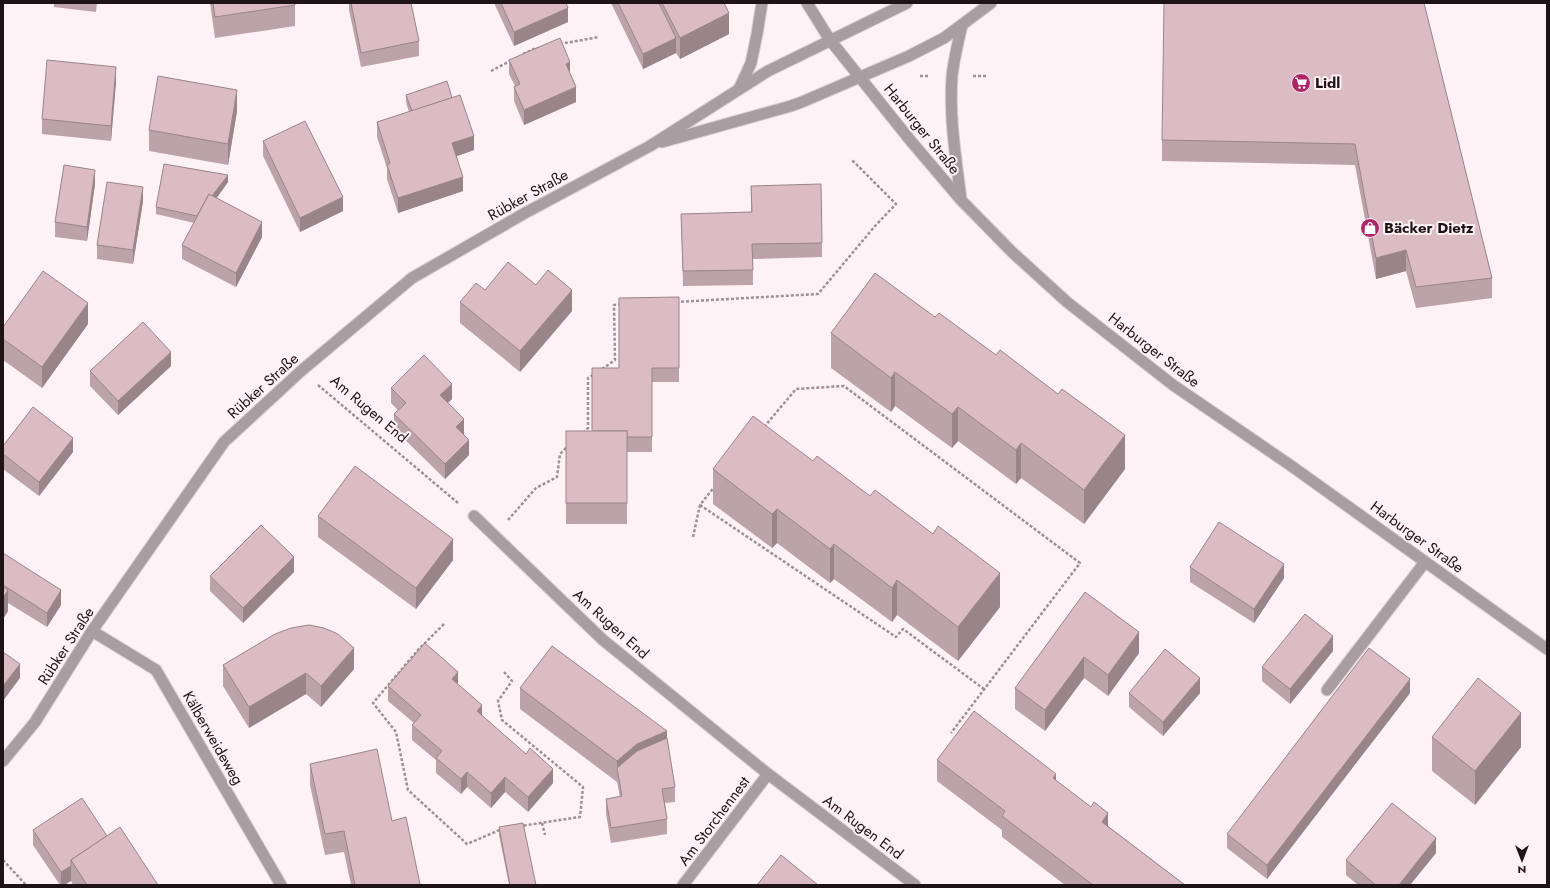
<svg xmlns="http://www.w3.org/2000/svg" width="1550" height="888" viewBox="0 0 1550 888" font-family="Jost,sans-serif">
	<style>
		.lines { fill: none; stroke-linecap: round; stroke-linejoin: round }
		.service-casing { stroke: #dbced2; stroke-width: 13 }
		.minor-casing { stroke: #dbced2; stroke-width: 13 }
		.tertiary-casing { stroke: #dbced2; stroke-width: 13 }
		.path { stroke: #9d9195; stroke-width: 2.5; stroke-dasharray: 3 2; stroke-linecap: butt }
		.service { stroke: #aa9da1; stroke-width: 11 }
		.minor { stroke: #aa9da1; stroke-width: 11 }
		.tertiary { stroke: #aa9da1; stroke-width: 11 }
		.wall { fill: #bca2a9 }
		.shaded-wall { fill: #99848a }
		.building { fill: #dbbcc5; stroke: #99848a }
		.labels { text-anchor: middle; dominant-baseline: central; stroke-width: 4; stroke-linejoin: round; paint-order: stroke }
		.poi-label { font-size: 15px; font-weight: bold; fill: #1e1317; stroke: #fff2f6; text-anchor: start }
		.street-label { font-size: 15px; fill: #1e1317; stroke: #fff2f6 }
	</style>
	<rect width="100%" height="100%" fill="#fff2f6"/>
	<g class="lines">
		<g class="service-casing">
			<path id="service" d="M1327,690L1425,562"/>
		</g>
		<g class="minor-casing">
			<g id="minor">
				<path d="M474,516L603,640L768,774L915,885"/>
				<path d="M92,631L156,670L281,885"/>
				<path d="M683,885L768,774"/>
			</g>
		</g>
		<g class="tertiary-casing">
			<g id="tertiary">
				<path d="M807,3L830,40L910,140L961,200L1012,252L1067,302L1173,385L1290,465L1547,649"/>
				<path d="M739,89L751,63L757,34L762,3"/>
				<path d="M662,142L791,106L802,102L909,56L944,38L991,3"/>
				<path d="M961,199C956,158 949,118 952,76C954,59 958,42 962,25"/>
				<path d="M3,761L35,722L92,631L224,442L301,371L412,278L525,213L650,146L768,71L907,3"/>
			</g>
		</g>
		<g class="path">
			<path d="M560,44L599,37"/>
			<path d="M523,54L534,49L539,48"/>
			<path d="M491,71L512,60"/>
			<path d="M920,76H930"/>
			<path d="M973,76H986"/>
			<path d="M676,302L818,294L875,226L896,204L851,159"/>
			<path d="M602,369L615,360L614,305L621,304"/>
			<path d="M318,385L458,503"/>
			<path d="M764,427L796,389L844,386L1080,563L951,733"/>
			<path d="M583,433L588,428V378L593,375"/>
			<path d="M700,505L896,637L903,629L984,689"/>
			<path d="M508,520L536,488L557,477L560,454L567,447"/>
			<path d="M693,537L700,505L715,486"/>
			<path d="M444,624L418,650L373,703L396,732L408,790L467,844L502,829"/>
			<path d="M504,672L512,681L498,701L502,720L583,787L580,817L521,826"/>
			<path d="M542,823L545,835"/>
			<path d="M3,860L26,885"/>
		</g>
		<use href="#service" class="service"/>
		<use href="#minor" class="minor"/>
		<use href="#tertiary" class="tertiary"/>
	</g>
	<g class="wall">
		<path d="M54,3H97L96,12L54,7Z"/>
		<path d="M210,3H295V26L215,38Z"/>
		<path d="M349,3H411L419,41V56L361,67L349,10Z"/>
		<path d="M494,3H566L568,22L514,46Z"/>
		<path d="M611,3H724L729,34L680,59L676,53L643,69Z"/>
		<path d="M1424,3L1492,278V298L1416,308L1406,271L1376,279L1355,165L1162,161V140Z"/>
		<path d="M509,60L570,74L576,102L524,125L514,101V87L515,86L509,74Z"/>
		<path d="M116,82L111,141L42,134V119Z"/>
		<path d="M406,95L452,98L474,150L457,156L463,191L398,213L387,179V168L377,137V122L409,112L406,102Z"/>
		<path d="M237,111L228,165L149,151V130Z"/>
		<path d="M263,141L343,211L300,232L263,156Z"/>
		<path d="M228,182L216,198L262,237L236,287L182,259V245L194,223L156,214V207Z"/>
		<path d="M95,184L87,241L55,237V222Z"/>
		<path d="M751,186L822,243V257L753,259V285L683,286L681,214L751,212Z"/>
		<path d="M143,201L133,264L97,259V245Z"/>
		<path d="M536,285L572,311L520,372L460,323V302L485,290Z"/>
		<path d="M679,297V382H652V452H627V524H566V431H592L619,368Z"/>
		<path d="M88,324L42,388L3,360V327Z"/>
		<path d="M831,333L1125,469L1084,524L1021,478L1016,484L958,441L952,448L895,406L891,412L831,368Z"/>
		<path d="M171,366L118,415L90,386V371Z"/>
		<path d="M391,388L452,399L448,403L464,434H463L469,455L445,479L394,429V414L398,410L391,403Z"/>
		<path d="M3,446L73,452L39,496L3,469Z"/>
		<path d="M713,469L1000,607L958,661L897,615L892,622L834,579L830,583L777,543L772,548L713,504Z"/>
		<path d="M318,516L453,560L416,609L318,537Z"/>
		<path d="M3,554L61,605L47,627L8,603V611L3,619Z"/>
		<path d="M1190,567L1284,578L1254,623L1190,582Z"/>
		<path d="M294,572L243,623L210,591V576Z"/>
		<path d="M1139,632V653L1108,696L1084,678L1045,731L1015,709V688Z"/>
		<path d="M1333,651L1290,704L1262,681V667Z"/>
		<path d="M223,665L354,669L321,707L306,694L249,728L223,686Z"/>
		<path d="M458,685L482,716L553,783L528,812L505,792L491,808L467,787L461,794L436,773V760L412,740V725L414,723L388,701V686Z"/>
		<path d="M520,688L667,738L675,787V802L665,803L667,819V834L611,843L606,814V799L620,797L617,782L520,709Z"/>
		<path d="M1129,693H1200L1163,736L1129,707Z"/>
		<path d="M1410,693L1267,879L1227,848V834Z"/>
		<path d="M1432,737L1521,747L1475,805L1432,771Z"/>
		<path d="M937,760L1056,781L1108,826L1185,885H1065L1002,837V830L937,781Z"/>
		<path d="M310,764L392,821L420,885H351L344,852L325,855L310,785Z"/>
		<path d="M499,827L536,885H509L499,835Z"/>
		<path d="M33,830L107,836L158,885H73L71,881L64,885H60L33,845Z"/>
		<path d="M1436,853L1410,885H1358L1346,875V860Z"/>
	</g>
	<g class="shaded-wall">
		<path d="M568,8V22L514,46V32Z"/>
		<path d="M729,13V34L680,59V38Z"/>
		<path d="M676,38V53L643,69V54Z"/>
		<path d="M570,62V77L566,64Z"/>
		<path d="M116,67V82L111,141V126Z"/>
		<path d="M576,87V102L524,125V110Z"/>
		<path d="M237,90V111L228,165V144Z"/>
		<path d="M474,136V150L452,158V143Z"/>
		<path d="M95,170V184L87,241V227Z"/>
		<path d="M228,175V182L209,209V201Z"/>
		<path d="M463,177V191L398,213V198Z"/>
		<path d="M143,187V201L133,264V250Z"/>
		<path d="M343,197V211L300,232V218Z"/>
		<path d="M262,222V237L236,287V273Z"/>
		<path d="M1406,250V271L1376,279V258Z"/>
		<path d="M572,290V311L520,372V351Z"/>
		<path d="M88,303V324L42,388V367Z"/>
		<path d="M171,352V366L118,415V401Z"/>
		<path d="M895,372V406L891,412V378Z"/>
		<path d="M452,384V399L440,410V395Z"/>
		<path d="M958,407V441L952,448V414Z"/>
		<path d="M464,419V434L456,442V427Z"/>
		<path d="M1125,435V469L1084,524V490Z"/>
		<path d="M73,438V452L39,496V482Z"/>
		<path d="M469,440V455L445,479V464Z"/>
		<path d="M1021,443V478L1016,484V450Z"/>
		<path d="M777,509V543L772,548V514Z"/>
		<path d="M453,539V560L416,609V588Z"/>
		<path d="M834,544V579L830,583V549Z"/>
		<path d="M294,557V572L243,623V608Z"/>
		<path d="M1284,564V578L1254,623V609Z"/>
		<path d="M1000,573V607L958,661V627Z"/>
		<path d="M897,580V615L892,622V588Z"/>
		<path d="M8,590V611L3,619V598Z"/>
		<path d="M61,590V605L47,627V613Z"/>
		<path d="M1139,632V653L1108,696V675Z"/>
		<path d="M1333,636V651L1290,704V689Z"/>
		<path d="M354,648V669L321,707V686Z"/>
		<path d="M1084,657V678L1045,731V710Z"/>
		<path d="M20,664V678L3,701V686Z"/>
		<path d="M458,672V687L452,679Z"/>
		<path d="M306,673V694L249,728V707Z"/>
		<path d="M1200,678V693L1163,736V722Z"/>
		<path d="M1410,679V693L1267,879V865Z"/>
		<path d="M482,705V720L477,711Z"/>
		<path d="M1521,713V747L1475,805V771Z"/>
		<path d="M667,731V752L617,768V761L637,744Z"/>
		<path d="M553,769V783L528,812V797Z"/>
		<path d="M467,772V787L461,794V779Z"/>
		<path d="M1056,774V794L1053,778Z"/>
		<path d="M505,777V792L491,808V793Z"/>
		<path d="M1108,813V834L1102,822Z"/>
		<path d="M1436,838V853L1410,885H1399Z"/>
		<path d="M71,866V881L64,885H61V872Z"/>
	</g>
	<g class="building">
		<path d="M213,3H295V5L215,17Z"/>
		<path d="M351,3H411L419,41L361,53Z"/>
		<path d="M501,3H566L568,8L514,32Z"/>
		<path d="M618,3H659L676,38L643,54Z"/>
		<path d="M662,3H724L729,13L680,38Z"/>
		<path d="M1164,3H1424L1492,278L1416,287L1406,250L1376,258L1355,144L1162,140Z"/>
		<path d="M560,38L570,62L566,64L576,87L524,110L514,87L520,84L509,60Z"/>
		<path d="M47,60L116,67L111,126L42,119Z"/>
		<path d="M158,76L237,90L228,144L149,130Z"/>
		<path d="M447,81L452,98L412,111L406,95Z"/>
		<path d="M460,95L474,136L452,143L463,177L398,198L387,165L390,163L377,122Z"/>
		<path d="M305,121L343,197L300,218L263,141Z"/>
		<path d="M164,164L228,175L212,196L209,194L197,216L156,207Z"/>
		<path d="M64,165L95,170L87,227L55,222Z"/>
		<path d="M107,182L143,187L133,250L97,245Z"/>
		<path d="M821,184L822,243L752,244L753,270L683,271L681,214L752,212L751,186Z"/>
		<path d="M209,194L262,222L236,273L182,245Z"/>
		<path d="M508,262L536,285L548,270L572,290L520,351L460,302L476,283L485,290Z"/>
		<path d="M43,271L88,303L42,367L3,339V327Z"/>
		<path d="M875,273L935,317L939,313L996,355L1000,350L1058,394L1062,389L1125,435L1084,490L1021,443L1016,450L958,407L952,414L895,372L891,378L831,333Z"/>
		<path d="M679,297V368H652V437H627V431H592V368H619V298Z"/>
		<path d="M143,322L171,352L118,401L90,371Z"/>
		<path d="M424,355L452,384L440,395L464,419L456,427L469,440L445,464L394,414L406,403L391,388Z"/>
		<path d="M33,407L73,438L39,482L3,454V446Z"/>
		<path d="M753,416L813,461L817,456L870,496L875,490L933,534L938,526L1000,573L958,627L897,580L892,588L834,544L830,549L777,509L772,514L713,469Z"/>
		<rect x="566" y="431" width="61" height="72"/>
		<path d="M355,466L453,539L416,588L318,516Z"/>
		<path d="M1219,522L1284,564L1254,609L1190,567Z"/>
		<path d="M261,525L294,557L243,608L210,576Z"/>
		<path d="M3,553L61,590L47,613L3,585Z"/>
		<path d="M3,587L8,590L3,598Z"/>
		<path d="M1085,592L1139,632L1108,675L1084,657L1045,710L1015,688Z"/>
		<path d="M1305,614L1333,636L1290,689L1262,667Z"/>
		<path d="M309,625L324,628L338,634L354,648L321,686L306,673L249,707L223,665L275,634L291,628Z"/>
		<path d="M425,643L458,672L452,679L482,705L477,711L526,754L530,748L553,769L528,797L505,777L491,793L467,772L461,779L436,758L442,751L412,725L421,715L388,686Z"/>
		<path d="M552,646L667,731L637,744L617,761L520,688Z"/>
		<path d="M1369,648L1410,679L1267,865L1227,834Z"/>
		<path d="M1165,649L1200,678L1163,722L1129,693Z"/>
		<path d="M3,652L20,664L3,686Z"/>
		<path d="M1478,678L1521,713L1475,771L1432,737Z"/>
		<path d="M974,711L1056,774L1053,778L1091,807L1094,802L1108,813L1102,822L1185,885H1093L1002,816L1005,811L937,760Z"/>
		<path d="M667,738L675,787L662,789L667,819L611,828L606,799L622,796L617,768L637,751Z"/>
		<path d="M377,749L392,821L406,817L420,884L416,885H355L344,831L325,834L310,764Z"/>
		<path d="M82,798L107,836L71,860V866L61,872L33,830Z"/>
		<path d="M1392,803L1436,838L1399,885H1376L1346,860Z"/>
		<path d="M523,823L536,885H510L499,827Z"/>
		<path d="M120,827L158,885H87L71,860Z"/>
		<path d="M781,855L818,885H757Z"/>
	</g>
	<defs>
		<g id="supermarket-disc" transform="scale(1)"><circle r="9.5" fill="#ae2567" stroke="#fff2f6"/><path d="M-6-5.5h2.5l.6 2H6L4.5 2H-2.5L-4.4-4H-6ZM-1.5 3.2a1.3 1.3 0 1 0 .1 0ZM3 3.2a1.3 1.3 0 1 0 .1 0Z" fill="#fff"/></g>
		<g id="shop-disc" transform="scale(1)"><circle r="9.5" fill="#ae2567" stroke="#fff2f6"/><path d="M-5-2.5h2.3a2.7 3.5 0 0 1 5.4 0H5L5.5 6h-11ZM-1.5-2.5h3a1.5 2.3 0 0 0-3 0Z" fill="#fff"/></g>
	</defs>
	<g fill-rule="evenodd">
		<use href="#supermarket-disc" x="1301" y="83"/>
		<use href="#shop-disc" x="1370" y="228"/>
	</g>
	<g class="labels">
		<g class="poi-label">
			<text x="1315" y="83">Lidl</text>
			<text x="1384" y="228">Bäcker Dietz</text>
		</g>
		<g class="street-label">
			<text transform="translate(922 129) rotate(51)">Harburger Straße</text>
			<text transform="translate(528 195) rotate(-29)">Rübker Straße</text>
			<text transform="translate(1154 350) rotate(38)">Harburger Straße</text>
			<text transform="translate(263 386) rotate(-42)">Rübker Straße</text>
			<text transform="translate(369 409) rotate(40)">Am Rugen End</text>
			<text transform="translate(1417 537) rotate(36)">Harburger Straße</text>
			<text transform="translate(611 624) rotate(42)">Am Rugen End</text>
			<text transform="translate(66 646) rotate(-57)">Rübker Straße</text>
			<text transform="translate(213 738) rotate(60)">Kälberweideweg</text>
			<text transform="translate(714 821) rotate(-53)">Am Storchennest</text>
			<text transform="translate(863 827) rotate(37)">Am Rugen End</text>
		</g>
	</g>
	<rect width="1550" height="888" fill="none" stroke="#1e1317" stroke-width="8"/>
	<g transform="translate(1522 860) rotate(180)" stroke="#fff2f6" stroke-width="3" paint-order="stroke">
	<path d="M0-3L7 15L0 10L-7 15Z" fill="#1e1317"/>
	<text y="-6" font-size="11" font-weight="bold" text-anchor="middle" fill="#1e1317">N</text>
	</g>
</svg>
